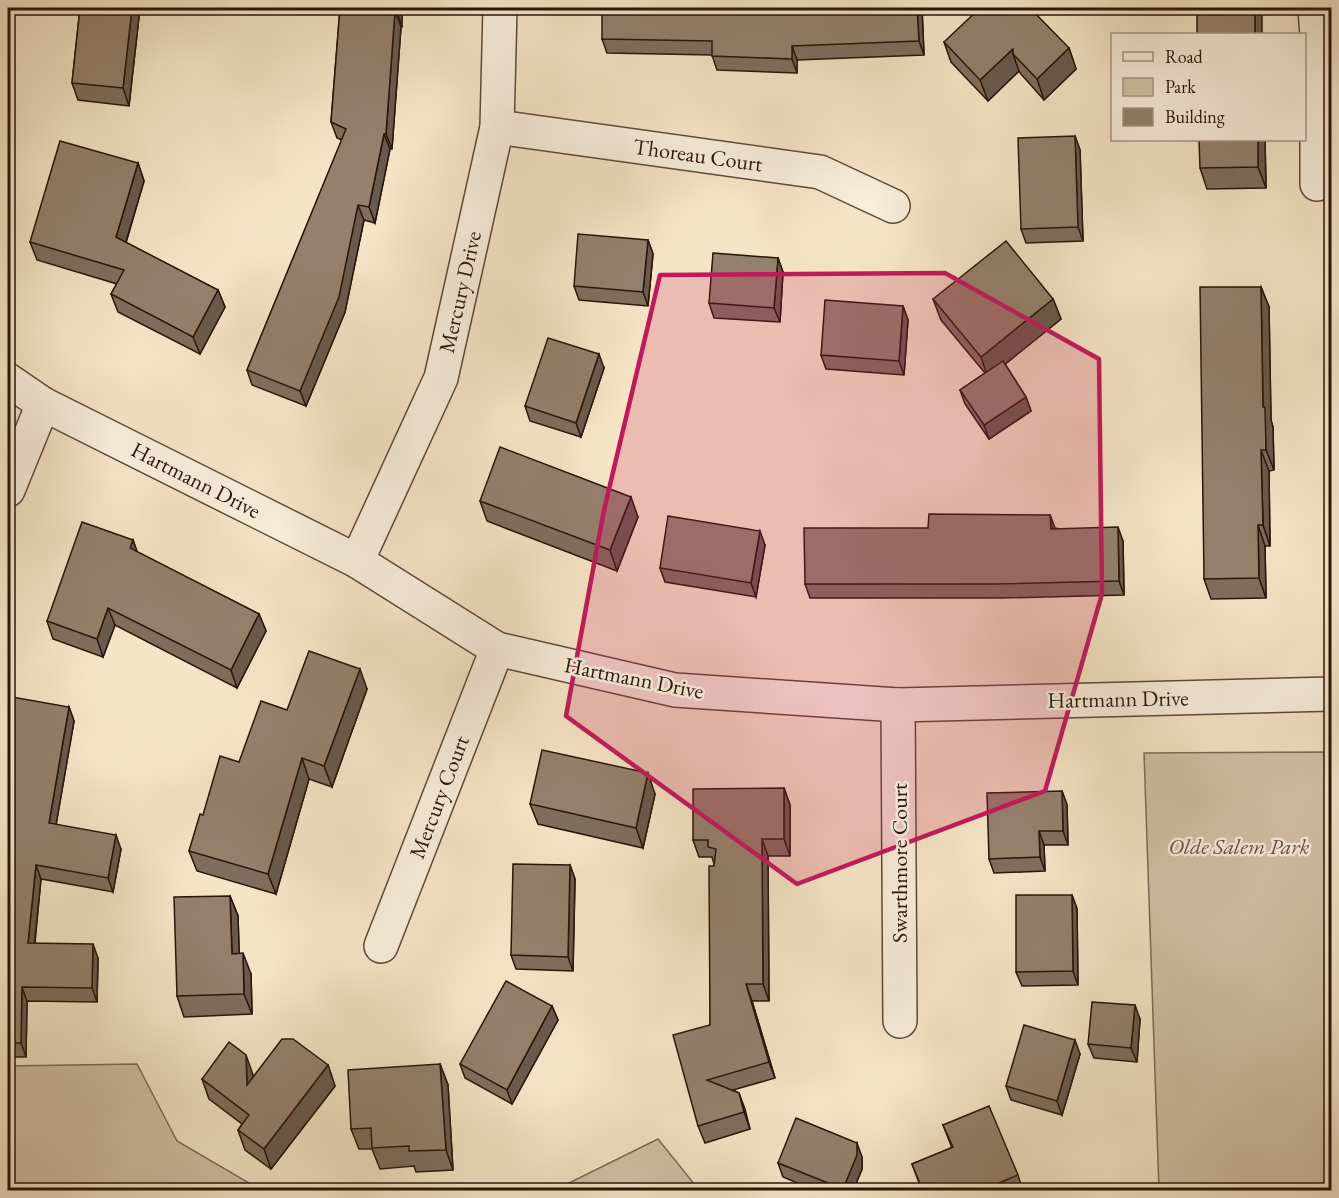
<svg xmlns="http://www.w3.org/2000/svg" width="1339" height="1198" viewBox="0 0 1339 1198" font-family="'EB Garamond',serif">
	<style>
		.green { fill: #d2c1a7; stroke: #7e6a58; stroke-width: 1.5 }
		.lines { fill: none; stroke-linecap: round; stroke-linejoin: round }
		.minor-casing { stroke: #5d4838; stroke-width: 36 }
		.minor { stroke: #f8eedb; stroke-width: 33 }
		.wall { fill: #7f6e5d; stroke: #2a1309; stroke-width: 1.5 }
		.shaded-wall { fill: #685a4c; stroke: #2a1309; stroke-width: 1.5 }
		.building { fill: #94806c; stroke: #2a1309; stroke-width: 1.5 }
		.marked { fill: #c2185b; fill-opacity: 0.2; stroke: #c2185b; stroke-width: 4.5; stroke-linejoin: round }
		.labels { text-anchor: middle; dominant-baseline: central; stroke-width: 5; stroke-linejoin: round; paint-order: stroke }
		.street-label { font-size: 22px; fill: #2a1309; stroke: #f8eedb }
		.park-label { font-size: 22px; font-style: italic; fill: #655040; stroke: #f8eedb }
	</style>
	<rect width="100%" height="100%" fill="#f5e5c7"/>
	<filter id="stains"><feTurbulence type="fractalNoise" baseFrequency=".00333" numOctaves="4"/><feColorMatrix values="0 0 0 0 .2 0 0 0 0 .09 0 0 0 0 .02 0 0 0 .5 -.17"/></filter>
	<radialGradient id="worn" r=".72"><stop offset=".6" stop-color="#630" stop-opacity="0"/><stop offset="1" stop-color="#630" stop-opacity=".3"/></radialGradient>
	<g class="green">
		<path d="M1331,752V1190H1159L1144,753Z"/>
		<path d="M137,1064L177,1141L261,1190H8V1066Z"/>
		<path d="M658,1139L699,1190H551L561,1187Z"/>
	</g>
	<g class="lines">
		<g class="minor-casing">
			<g id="minor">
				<path d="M1315,8L1317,37V184"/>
				<path d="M497,127L820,172L893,206"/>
				<path d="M8,380L43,404L357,561L497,649L675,690L898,705L1332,694"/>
				<path d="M8,490L43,404"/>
				<path d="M357,561L441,378L497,127L500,8"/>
				<path d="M898,705L900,1021"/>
				<path d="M381,946L497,649"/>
			</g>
		</g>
		<use href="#minor" class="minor"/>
	</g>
	<g class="wall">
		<path d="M80,8H140L129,106L78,100L72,83Z"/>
		<path d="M340,8H402V27H401L392,149H390L375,223L364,220L345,312L306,406L252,385L247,370L342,140L337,138L331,122Z"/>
		<path d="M922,8L924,55L797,60V73L717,70L712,55L607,53L602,39Z"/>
		<path d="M944,42L1069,48L1076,69L1044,100L1021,74L1019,71L988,101L951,62Z"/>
		<path d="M1075,136L1080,150L1083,241L1026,243L1021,229Z"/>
		<path d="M1265,140L1266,188L1207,189L1200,168Z"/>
		<path d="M138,163L144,181L126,243L218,290L225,307L200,354L118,312L111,294L117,284L37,260L30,242Z"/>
		<path d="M648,240L653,254L648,306L579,300L574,286Z"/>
		<path d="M778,258L783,272L780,322L714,318L709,303Z"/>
		<path d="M1261,287L1269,307L1271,420L1273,427L1274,470L1269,471L1270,546H1265L1266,598L1211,599L1204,579Z"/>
		<path d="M933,299H1053L1061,319L1005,364L1026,397L1031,411L989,439L965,404L960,390L985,373L941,320Z"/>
		<path d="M903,306L908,320L904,375L826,369L821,355Z"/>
		<path d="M604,368L581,437L530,421L525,406Z"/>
		<path d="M480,501L638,517L617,571L487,521Z"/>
		<path d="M1050,515L1055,528L1123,541L1124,595L1001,598H810L805,584L928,528Z"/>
		<path d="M133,540L137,552L259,614L266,631L237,688L115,625L103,657L53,639L47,621Z"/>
		<path d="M765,545L756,597L665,582L660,568Z"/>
		<path d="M367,689L332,787L309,779L276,894L197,871L189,851L203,815L239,762L287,710Z"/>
		<path d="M69,707L74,721L56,824L121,849L113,892L41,879L35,943L98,958L97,1002L27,1001L26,1057H8V726Z"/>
		<path d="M784,788L790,805V856H768L769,1001H752L775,1078L733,1090L739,1093L750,1129L705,1143L698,1126L710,1025L714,864L712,857H699L693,840Z"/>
		<path d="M1062,791L1067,805L1068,845H1044L1045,871L994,873L989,859Z"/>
		<path d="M655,794L643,848L538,824L530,804Z"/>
		<path d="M570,865L575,879L573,971L516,969L511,955Z"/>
		<path d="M1072,895L1077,909L1078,985L1022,986L1016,972Z"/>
		<path d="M230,896L238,916L239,954L251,974L252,1014L184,1017L177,996Z"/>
		<path d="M552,1006L558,1020L512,1104L465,1078L460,1064Z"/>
		<path d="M1140,1019L1137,1062L1094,1058L1088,1044Z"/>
		<path d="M1080,1054L1062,1115L1011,1100L1006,1086Z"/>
		<path d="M440,1064L448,1085L453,1170L416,1172L414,1166L380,1169L372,1149H359L351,1129Z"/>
		<path d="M328,1065L335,1086L271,1169L245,1150L238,1130L242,1124L209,1099L202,1079L253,1075L254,1077Z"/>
		<path d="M943,1125L1018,1175L1023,1191H922L912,1164L952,1148Z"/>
		<path d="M862,1157V1169L853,1191H816L783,1177L778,1163Z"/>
	</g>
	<g class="shaded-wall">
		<path d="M132,8H140L129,106L123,88Z"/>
		<path d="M397,8H402V27L397,11Z"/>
		<path d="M917,8H922L924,55L919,41Z"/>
		<rect x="1255" y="8" width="7" height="26"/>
		<path d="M395,11L401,27L392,149L386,134Z"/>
		<path d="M792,46L797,60V73L792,59Z"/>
		<path d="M1069,48L1076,69L1044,100L1037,79Z"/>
		<path d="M1013,49V54L1019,71L988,101L980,80Z"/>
		<path d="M384,134L390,149L375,223L369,207Z"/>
		<path d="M1075,136L1080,150L1083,241L1078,227Z"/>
		<path d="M1258,140H1265L1266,188L1258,167Z"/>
		<path d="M138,163L144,181L122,255L116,237Z"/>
		<path d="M358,205L364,220L345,312L306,406L300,391Z"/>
		<path d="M648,240L653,254L648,306L643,292Z"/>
		<path d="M778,258L783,272L780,322L774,308Z"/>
		<path d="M1261,287L1269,307L1271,420L1273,427L1274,470L1266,450L1263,407Z"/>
		<path d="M218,290L225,307L200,354L193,337Z"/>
		<path d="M1053,299L1061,319L988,378L981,357Z"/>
		<path d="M903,306L908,320L904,375L899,361Z"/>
		<path d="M599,354L604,368L581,437L576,423Z"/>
		<path d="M1026,397L1031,411L989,439L984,425Z"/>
		<path d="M1261,450L1269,471L1270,546L1263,525Z"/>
		<path d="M631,497L638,517L617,571L610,550Z"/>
		<path d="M1050,515L1055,529H1051Z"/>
		<path d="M1258,525L1265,546L1266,598L1259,578Z"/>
		<path d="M1118,527L1123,541L1124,595L1119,581Z"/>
		<path d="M760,531L765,545L756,597L751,583Z"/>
		<path d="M133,540L139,557L130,548Z"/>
		<path d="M108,608L115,625L103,657L97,639Z"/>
		<path d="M259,614L266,631L237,688L231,670Z"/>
		<path d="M360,669L367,689L332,787L324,766Z"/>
		<path d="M69,707L74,721L54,837L49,823Z"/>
		<path d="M302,758L309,779L276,894L268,874Z"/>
		<path d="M648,773L655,794L643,848L636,828Z"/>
		<path d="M784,788L790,805V856L784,839Z"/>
		<path d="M1062,791L1067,805L1068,845L1063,831Z"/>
		<path d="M1039,831L1044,845L1045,871L1040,857Z"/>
		<path d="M116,835L121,849L113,892L108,878Z"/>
		<path d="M762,839L768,856L769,1001L763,984Z"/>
		<path d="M36,865L41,879L33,957L28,943Z"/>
		<path d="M570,865L575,879L573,971L568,957Z"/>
		<path d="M1072,895L1077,909L1078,985L1073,971Z"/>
		<path d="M230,896L238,916L240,974L232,954Z"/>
		<path d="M93,944L98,958L97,1002L92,988Z"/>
		<path d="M243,953L251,974L252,1014L244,994Z"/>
		<path d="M746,984L752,1001L775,1078L769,1062Z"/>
		<path d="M22,987L27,1001L26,1057L21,1043Z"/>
		<path d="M1135,1005L1140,1019L1137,1062L1131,1048Z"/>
		<path d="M552,1006L558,1020L512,1104L507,1090Z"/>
		<path d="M1075,1040L1080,1054L1062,1115L1057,1101Z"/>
		<path d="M246,1055L253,1075L254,1106L247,1085Z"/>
		<path d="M440,1064L448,1085L453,1170L446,1150Z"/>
		<path d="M328,1065L335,1086L271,1169L264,1149Z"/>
		<path d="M739,1093L745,1109L750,1129L744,1112Z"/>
		<path d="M857,1143L862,1157V1169L853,1191H843Z"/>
	</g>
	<g class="building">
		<path d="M80,8H132L123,88L72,83Z"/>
		<path d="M340,8H397V11H395L386,134H384L369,207L358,205L339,297L300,391L247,370L346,129L331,122Z"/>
		<path d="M602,8H917L919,41L792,46V59L712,56V41L602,39Z"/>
		<path d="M980,8H1030L1069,48L1037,79L1013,54V49L980,80L944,42Z"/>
		<rect x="1197" y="8" width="58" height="26"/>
		<path d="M1075,136L1078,227L1021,229L1018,138Z"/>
		<path d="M1199,140H1258V167L1200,168Z"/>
		<path d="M60,141L138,163L116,237L218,290L193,337L111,294L124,270L30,242Z"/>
		<path d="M578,234L648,240L643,292L574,286Z"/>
		<path d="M1006,241L1053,299L981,357L933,299Z"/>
		<path d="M713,253L778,258L774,308L709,303Z"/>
		<path d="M1200,287H1261L1263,407H1265L1266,450H1261L1263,525H1258L1259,578L1204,579Z"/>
		<path d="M825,300L903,306L899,361L821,355Z"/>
		<path d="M548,338L599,354L576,423L525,406Z"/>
		<path d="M1003,361L1026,397L984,425L960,390Z"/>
		<path d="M500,447L631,497L610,550L480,501Z"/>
		<path d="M929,514L1050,515L1051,529L1118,527L1119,581L996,584H805L804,528H928Z"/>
		<path d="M668,516L760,531L751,583L660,568Z"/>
		<path d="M82,522L133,540L130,548L259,614L231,670L108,608L97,639L47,621Z"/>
		<path d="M309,651L360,669L324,766L302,758L268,874L189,851L200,814L203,815L220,756L239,762L261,701L287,710Z"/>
		<path d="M12,697L69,707L49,823L116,835L108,878L36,865L28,943L93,944L92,988L22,987L21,1043H8V726Z"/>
		<path d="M542,750L648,773L636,828L530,804Z"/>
		<path d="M784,788V839H762L763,984H746L769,1062L707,1080L739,1093L744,1112L698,1126L673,1035L710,1025L709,866H714L716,849L708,847V840H693V789Z"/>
		<path d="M1062,791L1063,831H1039L1040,857L989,859L987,793Z"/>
		<path d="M513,864L570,865L568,957L511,955Z"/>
		<path d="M1016,895H1072L1073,971L1016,972Z"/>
		<path d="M230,896L232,954L243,953L244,994L177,996L174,897Z"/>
		<path d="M506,981L552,1006L507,1090L460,1064Z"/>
		<path d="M1092,1002L1135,1005L1131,1048L1088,1044Z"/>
		<path d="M1024,1025L1075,1040L1057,1101L1006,1086Z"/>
		<path d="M282,1039H293L328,1065L264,1149L238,1130L249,1115L202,1079L229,1042L246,1055L247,1085Z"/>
		<path d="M440,1064L446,1150L409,1151V1146L372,1148L371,1128L351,1129L348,1070Z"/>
		<path d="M989,1106L1018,1175L999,1183L1003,1191H923L912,1164L953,1147L943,1125Z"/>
		<path d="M796,1118L857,1143V1155L843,1189L778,1163Z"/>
	</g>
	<path class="marked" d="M945,273L1099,359L1102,594L1045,791L797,884L566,716L604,510L660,275Z"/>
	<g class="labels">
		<g class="street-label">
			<text transform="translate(698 155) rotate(8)">Thoreau Court</text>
			<text transform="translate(460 292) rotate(-77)">Mercury Drive</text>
			<text transform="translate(196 480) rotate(27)">Hartmann Drive</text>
			<text transform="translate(634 678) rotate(11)">Hartmann Drive</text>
			<text transform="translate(1118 699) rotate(-1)">Hartmann Drive</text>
			<text transform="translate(439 797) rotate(-69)">Mercury Court</text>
			<text transform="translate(899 863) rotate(-90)">Swarthmore Court</text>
		</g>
		<g class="park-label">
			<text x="1239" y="846">Olde Salem Park</text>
		</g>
	</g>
	<rect width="1339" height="1198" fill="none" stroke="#f5e5c7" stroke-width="30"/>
	<rect x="9" y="9" width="1321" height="1180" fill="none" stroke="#2a1309" stroke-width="3"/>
	<rect x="15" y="15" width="1309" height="1168" fill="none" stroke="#2a1309" stroke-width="1.5"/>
	<rect x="1111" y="33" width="195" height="108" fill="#f8eedb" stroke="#a69687" stroke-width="1.5"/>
	<rect x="1123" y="52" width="30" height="9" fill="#f8eedb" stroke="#a69687" stroke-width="1.5"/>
	<text x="1165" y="63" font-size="18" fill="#2a1309">Road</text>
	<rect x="1123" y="78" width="30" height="18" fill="#d2c1a7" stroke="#a69687" stroke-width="1.5"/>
	<text x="1165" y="93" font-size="18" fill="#2a1309">Park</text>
	<rect x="1123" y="108" width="30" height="18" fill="#94806c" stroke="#a69687" stroke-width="1.5"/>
	<text x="1165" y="123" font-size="18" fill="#2a1309">Building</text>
	<rect width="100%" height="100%" filter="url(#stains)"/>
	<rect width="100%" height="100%" fill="url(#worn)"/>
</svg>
